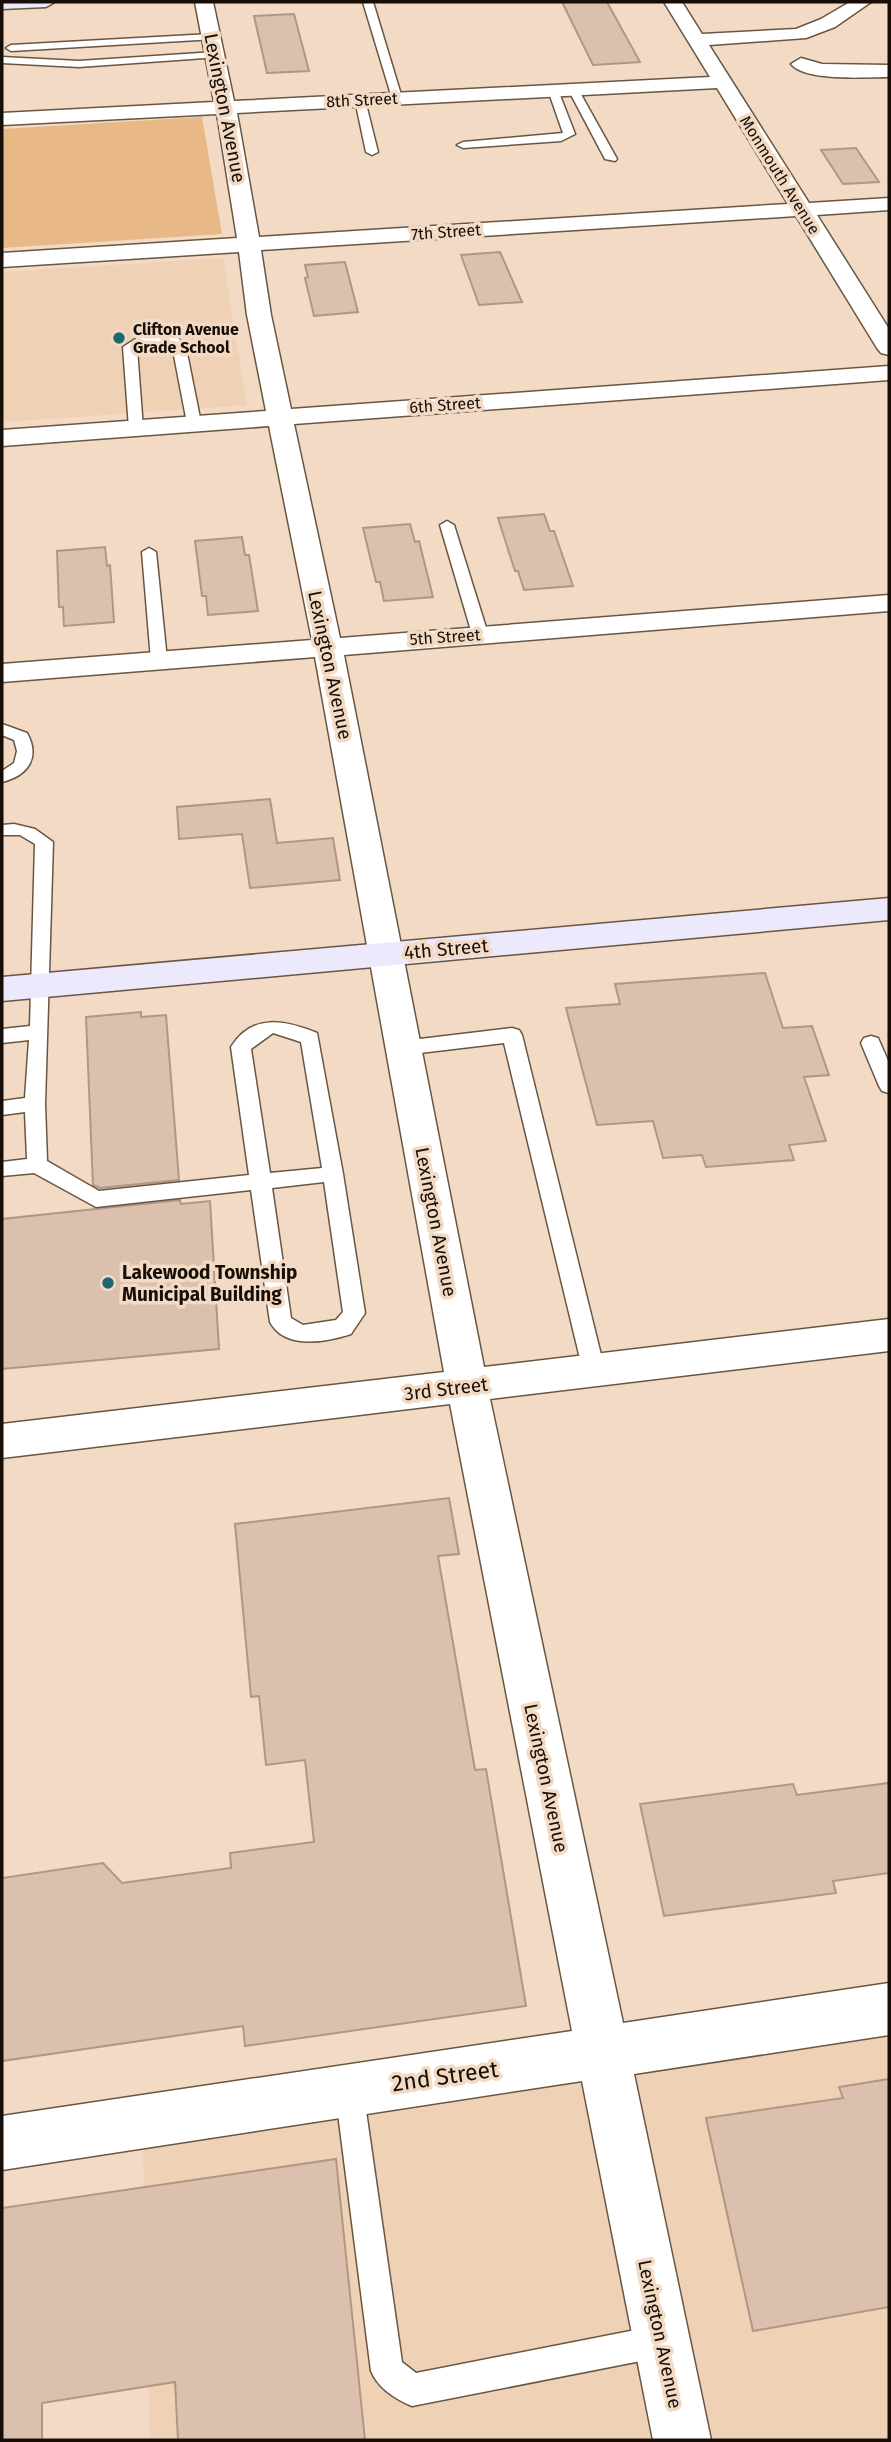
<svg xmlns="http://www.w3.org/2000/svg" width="891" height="2442" viewBox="0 0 891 2442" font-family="'Fira Sans',sans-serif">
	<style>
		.built { fill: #efd1b5 }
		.green { fill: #e9b887 }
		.building { fill: #dcc0ae; stroke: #b09685; stroke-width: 2 }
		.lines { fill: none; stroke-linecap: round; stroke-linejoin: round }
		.lane-casing { stroke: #695642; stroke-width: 3 }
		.street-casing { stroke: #695642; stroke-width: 3 }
		.secondary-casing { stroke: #695642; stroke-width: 3 }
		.lane { fill: #fff; fill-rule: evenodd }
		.street { fill: #fff; fill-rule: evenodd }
		.secondary { fill: #ece9fd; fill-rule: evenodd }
		.poi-dot { fill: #1d696e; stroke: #f2dac4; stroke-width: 2.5 }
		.labels { text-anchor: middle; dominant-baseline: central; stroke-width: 7; stroke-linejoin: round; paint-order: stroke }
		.far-street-label { font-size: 16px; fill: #170f07; stroke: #f2dac4 }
		.far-poi-label { font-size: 16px; font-weight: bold; fill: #170f07; stroke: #f2dac4; text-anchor: start }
		.street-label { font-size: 19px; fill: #170f07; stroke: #f2dac4 }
		.poi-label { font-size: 19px; font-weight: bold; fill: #170f07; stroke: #f2dac4; text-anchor: start }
		.near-street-label { font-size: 23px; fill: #170f07; stroke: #f2dac4 }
	</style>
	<rect width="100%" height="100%" fill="#f2dac4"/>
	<g class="built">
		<path d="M223,258L247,405L2,422V272Z"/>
		<path d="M889,2000V2440H150L142,2107Z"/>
	</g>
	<path class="green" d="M202,117L222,234L2,248V129Z"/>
	<g class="building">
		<path d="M562,2H607L640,62L593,65Z"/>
		<path d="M294,14L309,71L267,73L254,16Z"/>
		<path d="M856,148L879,182L843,184L821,150Z"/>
		<path d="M500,252L522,302L479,305L461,255Z"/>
		<path d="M345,262L358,312L314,316L305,278L308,277L305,265Z"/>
		<path d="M544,514L550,531H554L573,586L524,590L518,571H515L498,518Z"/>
		<path d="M410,524L415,542L419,541L433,597L384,601L380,582H376L363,528Z"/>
		<path d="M242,537L245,555H249L258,611L208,615L206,596H202L195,541Z"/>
		<path d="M105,547L107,566L110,565L114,622L64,626L63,607H59L57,551Z"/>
		<path d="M270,799L277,843L333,838L340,880L250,888L242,834L179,839L177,807Z"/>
		<path d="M765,973L783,1028L812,1026L829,1075L804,1077L826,1141L789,1145L794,1160L706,1167L702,1155L663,1158L653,1121L597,1125L566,1008L620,1004L615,984Z"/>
		<path d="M141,1012V1017L166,1015L179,1180L100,1188L93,1185L86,1017Z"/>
		<path d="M180,1200L181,1204L210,1201L219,1349L2,1369V1219Z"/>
		<path d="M449,1498L459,1554L438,1556L475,1770L486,1769L526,2006L245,2046L243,2026L2,2061V1878L103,1863L122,1883L231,1868L230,1853L314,1842L305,1760L266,1765L259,1696L251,1697L235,1524Z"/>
		<path d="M889,1783V1873L833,1881L836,1893L664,1916L640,1804L793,1784L797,1795Z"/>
		<path d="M889,2079V2307L753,2331L706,2118L843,2098L839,2087Z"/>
		<path d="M336,2159L365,2440H178L175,2382L42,2403V2440H2V2208Z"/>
	</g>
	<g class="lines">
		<g class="lane-casing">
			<g id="lane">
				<path d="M363,2H373L402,98L401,100L392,98Z"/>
				<path d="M211,34L216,37L215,39L11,51L6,48L11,45Z"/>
				<path d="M215,52L219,53V57L79,67L2,63V57L79,61Z"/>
				<path d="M553,87L558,90L575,134L561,141L463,148L457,145L463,142L563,133L548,90Z"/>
				<path d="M569,87L578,89L617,159L615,161L605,159L568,89Z"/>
				<path d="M360,97L365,100L378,152L372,155L366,152L355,100Z"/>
				<path d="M153,334L176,337L185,343L201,423L199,426L194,427L187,423L172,345L153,342L137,349L143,428L136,432L129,428L123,347L137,338Z"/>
				<path d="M447,521L454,525L488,634L486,637L480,639L472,634L440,525Z"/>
				<path d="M149,548L156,552L167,660L159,665L151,660L142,552Z"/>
				<path d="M2,724L27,733C41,758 27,776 2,782V771L14,763L17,751L14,740L2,735Z"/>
				<path d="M14,824L35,829L53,842L45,1104L47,1161L99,1191L249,1175L231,1047C252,1013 285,1020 317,1033L343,1174L365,1313L351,1334C326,1342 285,1350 270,1322L251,1190L96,1207L34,1173L2,1176V1162L27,1159L25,1112L2,1115V1101L25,1098L29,1040L2,1043V1029L30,1026L35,844L20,835H2V825ZM273,1033L301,1042L322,1168L270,1173L251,1049ZM324,1182L343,1312L336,1320L303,1325L291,1318L272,1188Z"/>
				<path d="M512,1028L519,1030L522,1035L605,1371L602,1377L594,1380L586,1377L583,1371L504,1043L403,1055L396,1053L393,1048L396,1043L403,1041Z"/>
				<path d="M871,1036L878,1038L889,1063V1093L882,1091L879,1086L861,1043L864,1038Z"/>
				<path d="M349,2076L359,2080L363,2090L402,2362L416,2373L661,2325L672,2330L677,2341L672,2352L661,2357L412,2406C395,2399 378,2388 371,2371L335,2090L339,2080Z"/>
			</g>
		</g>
		<g class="street-casing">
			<g id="street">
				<path d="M195,2H213L234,101L710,77L664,2H682L702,34L796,29L821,19L850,2H871L835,27L806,38L709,45L809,203L889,198V210L817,215L889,329V355L881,353L877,348L796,216L261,250L271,315L291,409L889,366V380L294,424L340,638L889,595V611L344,655L484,1367L889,1319V1351L490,1399L623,2023L889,1983V2035L634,2074L711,2440H653L582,2081L2,2170V2116L572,2031L450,1404L2,1458V1424L444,1372L315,657L2,682V664L312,640L269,426L2,446V430L266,411L247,315L239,252L2,267V253L237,238L217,114L2,125V113L214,102ZM717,88L788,204L259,237L237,113Z"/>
				<path d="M801,58L822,64L889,65V77C867,77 806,82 791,64Z"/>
			</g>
		</g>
		<g class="secondary-casing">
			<g id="secondary">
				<path d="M2,2H55L46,7L2,9Z"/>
				<path d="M889,898V920L2,1001V977Z"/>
			</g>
		</g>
		<use href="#lane" class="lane"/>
		<use href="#street" class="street"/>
		<use href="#secondary" class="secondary"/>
	</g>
	<g class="poi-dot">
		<circle cx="119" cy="338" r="7"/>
		<circle cx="108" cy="1283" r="7"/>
	</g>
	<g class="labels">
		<g class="far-street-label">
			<text transform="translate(362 100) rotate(-3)">8th Street</text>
			<text transform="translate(780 175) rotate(58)">Monmouth Avenue</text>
			<text transform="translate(446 232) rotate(-4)">7th Street</text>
			<text transform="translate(445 405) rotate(-4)">6th Street</text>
			<text transform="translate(445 637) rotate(-4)">5th Street</text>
		</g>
		<g class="far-poi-label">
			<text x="133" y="329">Clifton Avenue<tspan x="133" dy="18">Grade School</tspan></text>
		</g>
		<g class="street-label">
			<text transform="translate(225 108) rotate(79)">Lexington Avenue</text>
			<text transform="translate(330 665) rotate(78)">Lexington Avenue</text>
			<text transform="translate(446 949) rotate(-5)">4th Street</text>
			<text transform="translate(436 1222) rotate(79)">Lexington Avenue</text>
			<text transform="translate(446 1389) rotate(-7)">3rd Street</text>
			<text transform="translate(546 1778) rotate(78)">Lexington Avenue</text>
			<text transform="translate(660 2334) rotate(78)">Lexington Avenue</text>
		</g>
		<g class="poi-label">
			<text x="122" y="1272">Lakewood Township<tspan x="122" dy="22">Municipal Building</tspan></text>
		</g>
		<g class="near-street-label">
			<text transform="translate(445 2076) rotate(-8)">2nd Street</text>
		</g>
	</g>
	<rect width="891" height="2442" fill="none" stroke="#170f07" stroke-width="7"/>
</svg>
